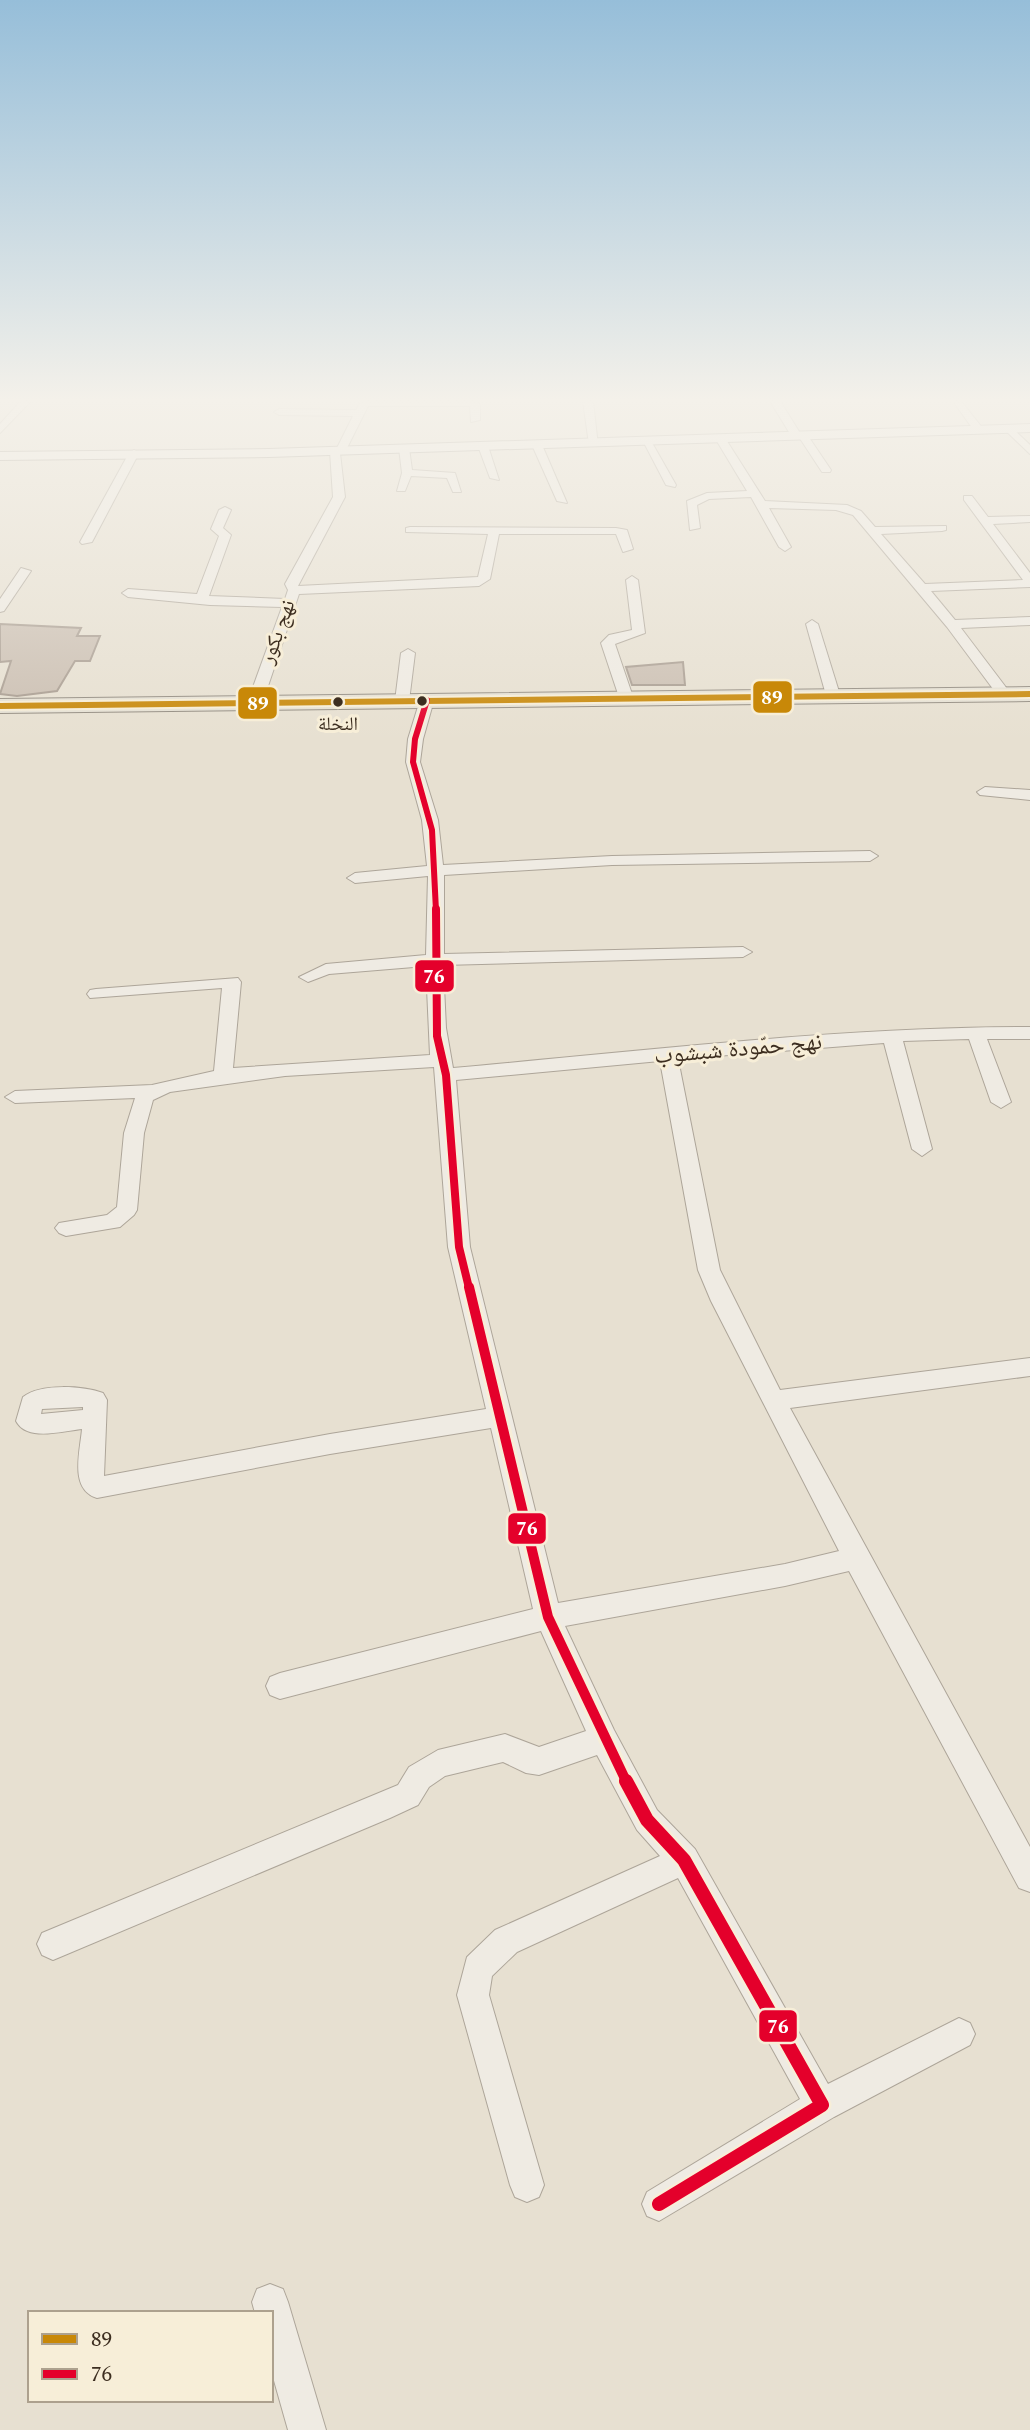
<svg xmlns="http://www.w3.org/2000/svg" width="1030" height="2430" viewBox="0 0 1030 2430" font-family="Spectral,'Noto Naskh Arabic',serif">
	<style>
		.building { fill: #cbbfb2; stroke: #a89c90; stroke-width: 2 }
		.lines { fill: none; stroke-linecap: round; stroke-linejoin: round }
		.street-casing { stroke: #ada599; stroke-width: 2 }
		.secondary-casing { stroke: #9c958a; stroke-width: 2 }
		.primary-casing { stroke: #928b80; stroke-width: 2 }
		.street { fill: #efebe3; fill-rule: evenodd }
		.secondary { fill: #efebe3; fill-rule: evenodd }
		.primary { fill: #e6e1d4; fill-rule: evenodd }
		.bus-1-casing { stroke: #f7eed8; stroke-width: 10 }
		.bus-2-far3-casing { stroke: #f7eed8; stroke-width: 10 }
		.bus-2-far2-casing { stroke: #f7eed8; stroke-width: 12 }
		.bus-2-far1-casing { stroke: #f7eed8; stroke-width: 16 }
		.bus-2-casing { stroke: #f7eed8; stroke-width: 19 }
		.bus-1 { stroke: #c88808; stroke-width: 6 }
		.bus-2-far3 { stroke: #e4002b; stroke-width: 6 }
		.bus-2-far2 { stroke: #e4002b; stroke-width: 8 }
		.bus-2-far1 { stroke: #e4002b; stroke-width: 10 }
		.bus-2 { stroke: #e4002b; stroke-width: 14 }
		.bus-dot { fill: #3d2e20; stroke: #f7eed8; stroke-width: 2.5 }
		.labels { text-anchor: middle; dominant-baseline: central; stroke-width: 6; stroke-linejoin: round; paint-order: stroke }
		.far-bus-label { font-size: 19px; fill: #3d2e20; stroke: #f7eed8 }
		.far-street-label { font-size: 21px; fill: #3d2e20; stroke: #f7eed8 }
		.street-label { font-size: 24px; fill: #3d2e20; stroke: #f7eed8 }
		.line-badge { stroke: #f7eed8; stroke-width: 2.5 }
		.badge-label { font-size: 19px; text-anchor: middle; font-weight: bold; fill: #fff }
	</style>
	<rect width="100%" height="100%" fill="#e7e0d1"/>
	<g class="building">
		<path d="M0,624L81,628L77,636H100L90,661H75L57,691L17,696L0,694L11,661L0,662Z"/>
		<path d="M683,662L685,685H632L626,667Z"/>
	</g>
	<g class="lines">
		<g class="street-casing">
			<g id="street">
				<path d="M21,401H31L0,433V424Z"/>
				<path d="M361,401H475L480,404V420L471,422L470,406H368L346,450L340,453L345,497L298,586L478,577L488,534L406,532V528L410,527L616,528L627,530L633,549L623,552L616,534H499L490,579L479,586L299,594L263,701L251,704L253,687L282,607L210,605L128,597L122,593L128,589L197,594L219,536L211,529L219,510L225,507L231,510L223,528L231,535L209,596L285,599L288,590L285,584L333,497L330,451L337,448L353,416L279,415L274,412L279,409L356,410Z"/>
				<path d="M583,401H593L598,446L589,444Z"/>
				<path d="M770,401H780L800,433H806L831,470L830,472H822L799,437H792Z"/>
				<path d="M953,401H961L984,430L983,432H975Z"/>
				<path d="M1010,426L1030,445V454L1006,431L1005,429Z"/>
				<path d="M720,435L725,438L765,501L847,505L861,511L875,527L946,526V530L942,531L881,534L925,584L1023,580L964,500V496H972L988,517L1030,516V522L993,524L1030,573V587L931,591L955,620L1030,617V625L961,628L1011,694L1009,697H999L947,627L853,515L836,510L769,508L791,547L785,551L779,547L751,497L709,499L697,505L700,528L690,530L687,501L707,493L747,491L715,438Z"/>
				<path d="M642,439L651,441L676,485L675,487L666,485Z"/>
				<path d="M537,442L542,445L567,503L557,501L532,445Z"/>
				<path d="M483,443L488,446L499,480L490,478L478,446Z"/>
				<path d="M404,445L409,448L412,470L455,473L461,492H453L447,478L411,476L405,491H397L402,473L399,448Z"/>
				<path d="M134,450L139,453L92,542L82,544L80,542L129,453Z"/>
				<path d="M21,568L31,571L4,611L0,612V599Z"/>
				<path d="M632,576L638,580L645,633L615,644L633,697L626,701L619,697L601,643L609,635L632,630L626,580Z"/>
				<path d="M812,620L818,624L840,695L838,698L826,695L806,624Z"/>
				<path d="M408,649L415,653L409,701L402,705L395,701L401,653Z"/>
				<path d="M427,696L434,700L423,739L420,762L438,820L443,865L612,856L870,851L878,856L870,861L612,865L444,875V954L743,947L752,952L743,957L443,965L446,1028L453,1068C645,1051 837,1027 1030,1027V1039H987L1011,1102L1001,1108L991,1102L969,1039L903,1041L932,1149L922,1156L912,1149L884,1043L678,1059L720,1270L780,1390L1030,1358V1376L790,1408L1030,1847V1892L1019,1888L849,1571L785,1586L565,1626L614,1730L657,1810L695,1849L828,2084L959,2018L970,2023L975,2034L970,2045L834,2117L659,2221L647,2216L642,2204L647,2192L800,2099L678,1878L517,1952L492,1976L489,1995L544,2185L539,2197L527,2202L515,2197L510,2185L457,1995L467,1957L495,1930L660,1856L637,1830L597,1755L539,1775L526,1773L503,1762L445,1776L429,1787L418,1805L390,1818L53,1960L42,1955L37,1944L42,1933L398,1785L409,1767L438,1750L505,1734L539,1747L586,1731L541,1631L280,1699L270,1695L266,1686L270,1677L280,1673L533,1609L491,1428L330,1454L97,1498C69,1489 80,1452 82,1429C62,1431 27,1442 16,1421L23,1397C41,1383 83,1386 103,1393L107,1400L104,1476L330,1434L486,1409L448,1247L434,1067L285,1076L170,1092L153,1100L144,1133L137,1210L134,1215L120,1227L66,1236L59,1233L55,1228L59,1223L107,1215L117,1207L124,1133L135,1098L15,1103L5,1097L15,1091L152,1085L214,1071L222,988L90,998L87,994L90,990L96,989L238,978L241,982L233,1068L430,1055L426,966L329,974L308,982L299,977L326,964L426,955L428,876L355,883L347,878L355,873L427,866L422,820L406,762L408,739L420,700ZM660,1061L698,1270L711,1301L839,1551L785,1564L558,1603L470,1247L456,1080ZM83,1407V1410L41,1414L42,1409Z"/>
				<path d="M985,787L1030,790V800L980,795L977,792Z"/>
				<path d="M270,2284L283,2289L288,2302L326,2430H288L271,2370V2313H255L252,2302L257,2289Z"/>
			</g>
		</g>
		<g class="secondary-casing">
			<path id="secondary" d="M1030,424V432L269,457L0,460V452L269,449Z"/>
		</g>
		<g class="primary-casing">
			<path id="primary" d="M1030,687V701L0,713V699Z"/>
		</g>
		<use href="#street" class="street"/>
		<use href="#secondary" class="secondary"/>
		<use href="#primary" class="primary"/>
		<g class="bus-1-casing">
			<path id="bus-1" d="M0,706L1030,694"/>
		</g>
		<g class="bus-2-far3-casing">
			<path id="bus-2-far3" d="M427,700L415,739L413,762L432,830L436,911"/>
		</g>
		<g class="bus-2-far2-casing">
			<path id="bus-2-far2" d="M436,909L437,1036L446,1075L459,1247L469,1288"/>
		</g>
		<g class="bus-2-far1-casing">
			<path id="bus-2-far1" d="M469,1287L548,1617L627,1783"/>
		</g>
		<g class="bus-2-casing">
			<path id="bus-2" d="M626,1781L647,1820L684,1860L822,2105L659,2204"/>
		</g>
		<use href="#bus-1" class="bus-1"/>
		<use href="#bus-2-far3" class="bus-2-far3"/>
		<use href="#bus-2-far2" class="bus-2-far2"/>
		<use href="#bus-2-far1" class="bus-2-far1"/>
		<use href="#bus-2" class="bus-2"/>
	</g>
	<linearGradient id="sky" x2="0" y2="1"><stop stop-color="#96bed9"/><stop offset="0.54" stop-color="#f4f1ea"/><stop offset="1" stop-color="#f4f1ea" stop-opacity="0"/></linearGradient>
	<rect width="1030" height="741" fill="url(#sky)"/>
	<g class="bus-dot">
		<circle cx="422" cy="701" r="6"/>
		<circle cx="338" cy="702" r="6"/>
	</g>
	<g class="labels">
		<g class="far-bus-label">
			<text x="338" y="724">النخلة</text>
		</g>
		<g class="far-street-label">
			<text transform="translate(278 632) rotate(-70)">نهج بكور</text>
		</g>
		<g class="street-label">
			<text transform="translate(738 1049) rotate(-5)">نهج حمّودة شبشوب</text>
		</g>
	</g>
	<g class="line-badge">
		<rect x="752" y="680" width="41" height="34" rx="7" fill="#c88808"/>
		<rect x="237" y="686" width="41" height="34" rx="7" fill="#c88808"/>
		<rect x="414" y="959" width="41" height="34" rx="7" fill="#e4002b"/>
		<rect x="507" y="1512" width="40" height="33" rx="7" fill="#e4002b"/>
		<rect x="758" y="2009" width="40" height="34" rx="7" fill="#e4002b"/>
	</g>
	<g class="badge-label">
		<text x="772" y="704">89</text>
		<text x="258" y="710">89</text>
		<text x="434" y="983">76</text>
		<text x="527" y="1535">76</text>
		<text x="778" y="2033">76</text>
	</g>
	<rect x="28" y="2311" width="245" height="91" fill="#f7eed8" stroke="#ada18e" stroke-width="2"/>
	<rect x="42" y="2334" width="35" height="10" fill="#c88808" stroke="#ada18e" stroke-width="2"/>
	<text x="91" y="2346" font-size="21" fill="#3d2e20">89</text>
	<rect x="42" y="2369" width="35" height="10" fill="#e4002b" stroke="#ada18e" stroke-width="2"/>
	<text x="91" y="2381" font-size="21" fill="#3d2e20">76</text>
</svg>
